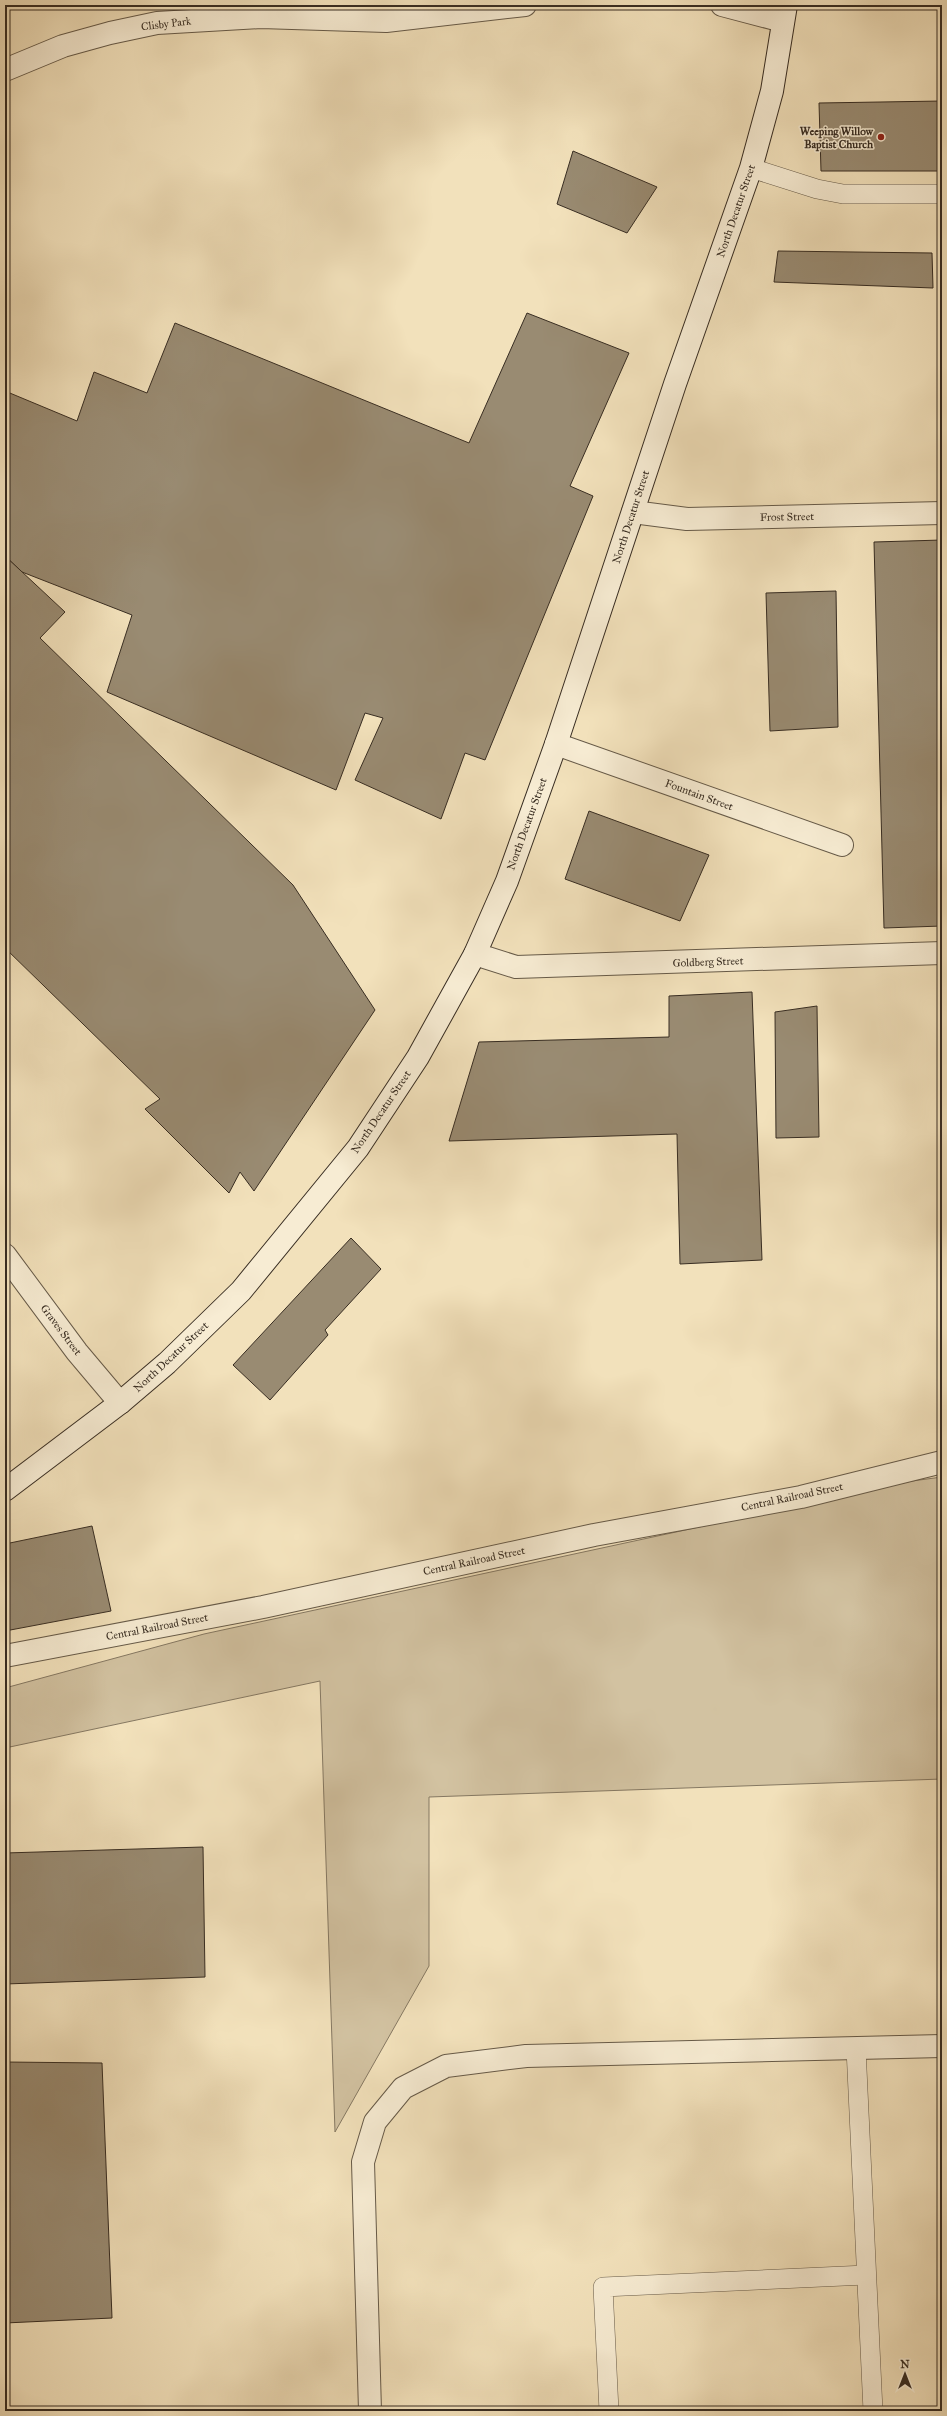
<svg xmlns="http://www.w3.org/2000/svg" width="947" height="2416" viewBox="0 0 947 2416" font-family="'IM FELL Great Primer',serif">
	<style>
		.green { fill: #d2c2a1; stroke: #857862 }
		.building { fill: #998b72; stroke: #382d22 }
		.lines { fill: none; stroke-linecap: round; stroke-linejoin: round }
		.lane-casing { stroke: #665a48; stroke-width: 20 }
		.street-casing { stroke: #665a48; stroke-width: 24 }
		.secondary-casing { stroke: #382d22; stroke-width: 24 }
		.lane { stroke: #f7ecd3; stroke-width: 19 }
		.street { stroke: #f7ecd3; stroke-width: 22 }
		.secondary { stroke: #f7ecd3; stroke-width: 22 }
		.poi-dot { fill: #8f2418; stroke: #f7ecd3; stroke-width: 1.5 }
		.labels { text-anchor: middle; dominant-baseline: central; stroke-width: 3; stroke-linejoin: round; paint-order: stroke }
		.street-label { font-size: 11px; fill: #382d22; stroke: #f7ecd3 }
		.poi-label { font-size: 11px; font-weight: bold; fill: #382d22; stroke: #f7ecd3; text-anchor: end }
	</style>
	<rect width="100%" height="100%" fill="#f2e1bb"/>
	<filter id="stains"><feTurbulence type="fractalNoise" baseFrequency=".005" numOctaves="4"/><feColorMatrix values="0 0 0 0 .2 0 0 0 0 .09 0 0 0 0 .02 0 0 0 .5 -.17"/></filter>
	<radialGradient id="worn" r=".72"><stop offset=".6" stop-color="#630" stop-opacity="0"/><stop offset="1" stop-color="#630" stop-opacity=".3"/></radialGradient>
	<path class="green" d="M942,1477V1779L429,1797V1966L335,2132L320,1681L5,1748V1688L204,1634L912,1481Z"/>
	<g class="building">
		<path d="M942,101V171H821L819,103Z"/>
		<path d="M573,151L657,187L627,233L557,204Z"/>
		<path d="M778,251L932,253L933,288L774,282Z"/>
		<path d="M527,313L629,353L570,486L593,496L485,760L465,753L441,819L355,780L383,718L365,713L336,790L107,692L132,615L22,572L5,556V391L77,421L94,372L147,393L175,323L469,443Z"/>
		<path d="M942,540V926L884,928L874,542Z"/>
		<path d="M5,556L65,612L40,638L293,885L375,1010L254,1191L240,1172L229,1193L145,1109L160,1099L5,948Z"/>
		<path d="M836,591L838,727L770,731L766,593Z"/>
		<path d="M589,811L709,855L680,921L565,879Z"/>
		<path d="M752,992L762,1260L680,1264L677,1134L449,1141L479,1042L669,1037V996Z"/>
		<path d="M817,1006L819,1137L776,1138L775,1012Z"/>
		<path d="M351,1238L381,1269L325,1330L328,1335L270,1400L233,1365Z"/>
		<path d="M92,1526L111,1611L5,1631V1544Z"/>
		<path d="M203,1847L205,1977L5,1984V1853Z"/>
		<path d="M5,2062L102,2063L112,2318L5,2323Z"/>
	</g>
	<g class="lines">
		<g class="lane-casing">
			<g id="lane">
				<path d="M751,168L817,189L843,194H942"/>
				<path d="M856,2048L873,2411"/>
				<path d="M609,2411L603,2287L866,2275"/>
			</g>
		</g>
		<g class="street-casing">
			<g id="street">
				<path d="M722,5L783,21"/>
				<path d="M5,70L63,46L110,33L157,23L261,17L386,21L525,5"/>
				<path d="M633,512L687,519L942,513"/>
				<path d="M556,744L842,845"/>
				<path d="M475,954L516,967L942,953"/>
				<path d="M5,1255L77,1352L120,1403"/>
				<path d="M5,1656L263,1607L594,1535L801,1497L942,1462"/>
				<path d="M370,2411L363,2162L375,2122L403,2088L446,2066L526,2056L942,2046"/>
			</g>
		</g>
		<g class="secondary-casing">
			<path id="secondary" d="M5,1490L120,1403L167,1363L241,1291L358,1148L418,1057L475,954L507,881L556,744L675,384L751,168L772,91L786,5"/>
		</g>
		<use href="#lane" class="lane"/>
		<use href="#street" class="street"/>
		<use href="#secondary" class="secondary"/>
	</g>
	<circle class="poi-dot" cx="881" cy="137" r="4"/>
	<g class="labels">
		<g class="street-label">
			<text transform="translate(166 24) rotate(-7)">Clisby Park</text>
			<text transform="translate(736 211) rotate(-71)">North Decatur Street</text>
			<text transform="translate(631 517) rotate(-72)">North Decatur Street</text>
			<text transform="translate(787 517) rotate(-1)">Frost Street</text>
			<text transform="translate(699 795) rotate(20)">Fountain Street</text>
			<text transform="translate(527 824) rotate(-70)">North Decatur Street</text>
			<text transform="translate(708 962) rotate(-2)">Goldberg Street</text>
			<text transform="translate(381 1112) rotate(-56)">North Decatur Street</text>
			<text transform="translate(61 1330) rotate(53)">Graves Street</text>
			<text transform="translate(171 1357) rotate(-43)">North Decatur Street</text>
			<text transform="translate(792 1497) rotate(-12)">Central Railroad Street</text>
			<text transform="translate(474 1561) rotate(-12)">Central Railroad Street</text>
			<text transform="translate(157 1627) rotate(-11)">Central Railroad Street</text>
		</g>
		<g class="poi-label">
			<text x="873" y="131">Weeping Willow<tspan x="873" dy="13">Baptist Church</tspan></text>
		</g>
	</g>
	<rect width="947" height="2416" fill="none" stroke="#f2e1bb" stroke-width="20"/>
	<rect x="6" y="6" width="935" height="2404" fill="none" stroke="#382d22" stroke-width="2"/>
	<rect x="10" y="10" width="927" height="2396" fill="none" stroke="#382d22"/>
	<g transform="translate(905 2374)" stroke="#f7ecd3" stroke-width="3" paint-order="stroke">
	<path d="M0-3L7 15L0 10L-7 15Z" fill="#382d22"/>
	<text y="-6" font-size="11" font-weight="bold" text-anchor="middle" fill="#382d22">N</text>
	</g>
	<rect width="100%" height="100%" filter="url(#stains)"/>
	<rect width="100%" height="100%" fill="url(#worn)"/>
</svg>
